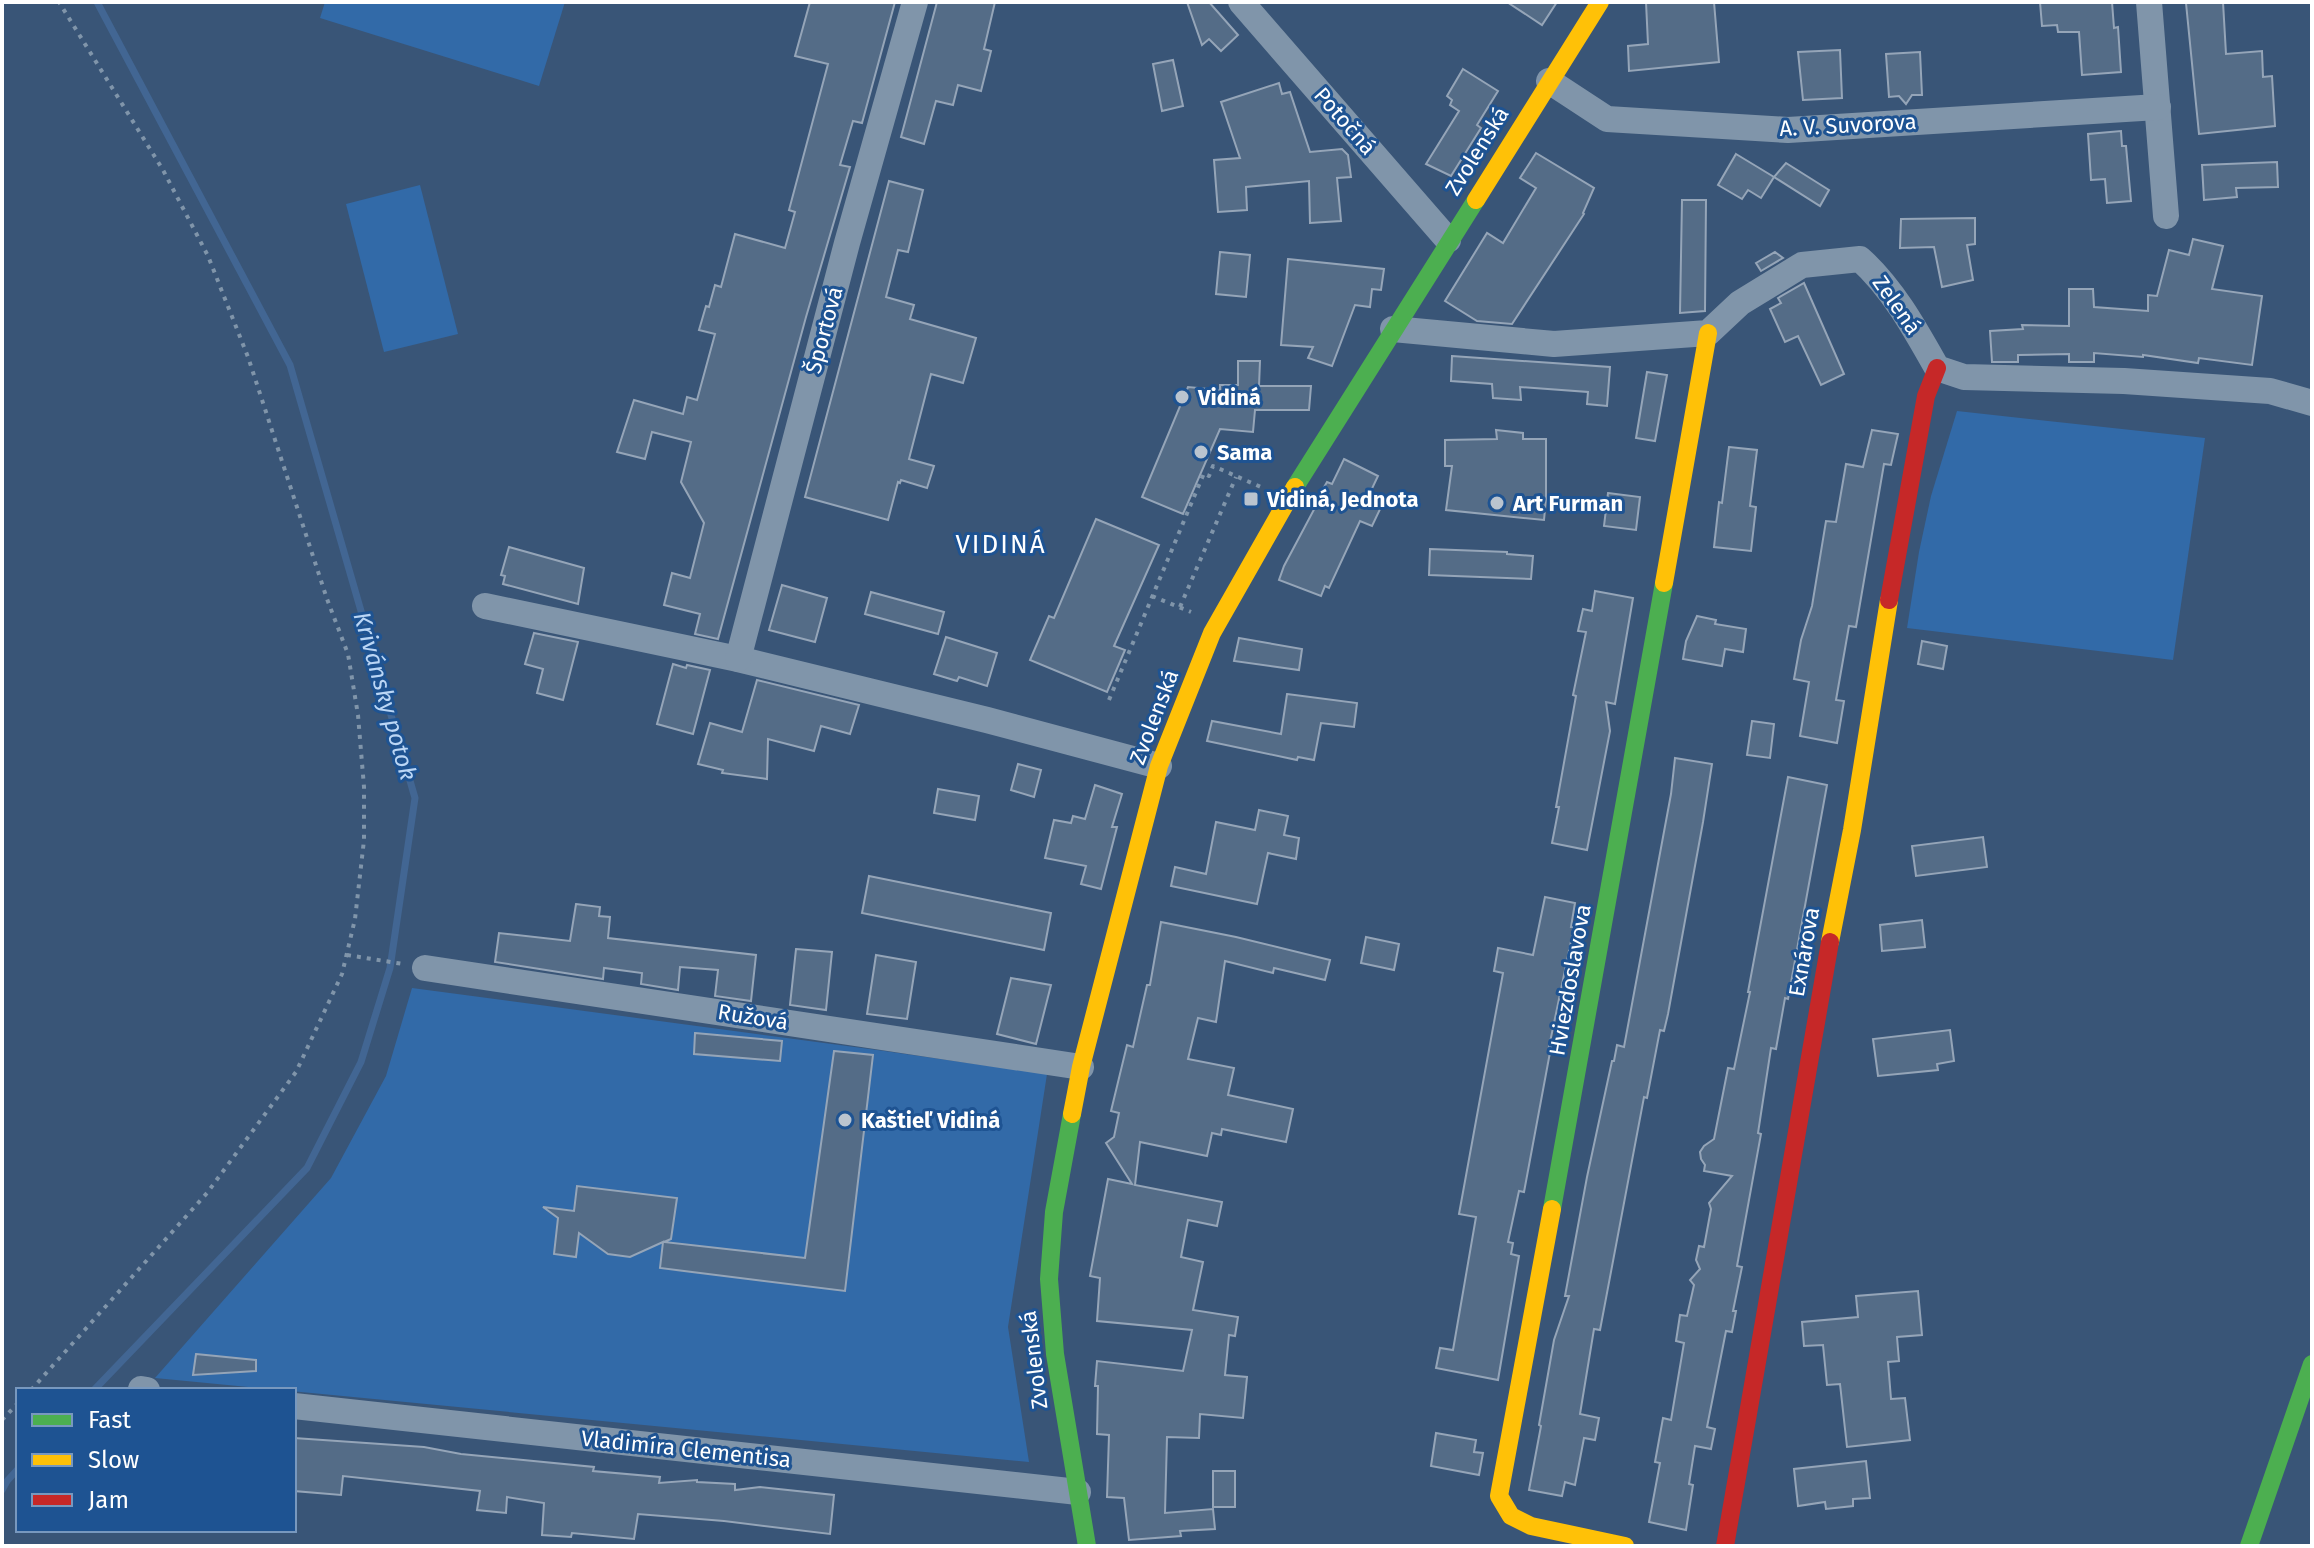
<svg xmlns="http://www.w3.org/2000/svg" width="2314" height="1548" viewBox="0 0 2314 1548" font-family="'Fira Sans',sans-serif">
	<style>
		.green { fill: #326aa8 }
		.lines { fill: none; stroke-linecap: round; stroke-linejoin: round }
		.stream { stroke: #426693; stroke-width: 7 }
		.building { fill: #546c87; stroke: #95a5b8; stroke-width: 2 }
		.path { stroke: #8095aa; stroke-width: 4; stroke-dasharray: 4 6; stroke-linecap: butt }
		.street { stroke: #8095aa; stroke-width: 26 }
		.fast { stroke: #4caf50; stroke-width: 18 }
		.slow { stroke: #ffc107; stroke-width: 18 }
		.jam { stroke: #c62828; stroke-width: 18 }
		.poi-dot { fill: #bac4cf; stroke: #1e5392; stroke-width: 3 }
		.labels { text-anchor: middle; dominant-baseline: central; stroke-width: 6; stroke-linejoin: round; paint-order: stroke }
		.street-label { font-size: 22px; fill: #fff; stroke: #1e5392 }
		.poi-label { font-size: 22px; font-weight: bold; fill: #fff; stroke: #1e5392; text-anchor: start }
		.water-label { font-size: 24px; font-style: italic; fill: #bbd6f5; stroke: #1e5392 }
		.quarter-label { font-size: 26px; letter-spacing: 2px; fill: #fff; stroke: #1e5392 }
	</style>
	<rect width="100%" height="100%" fill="#395577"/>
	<g class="green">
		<path d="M325,2H565L539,86L320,18Z"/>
		<path d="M420,185L458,334L384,352L346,204Z"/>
		<path d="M1957,411L2205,438L2173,660L1907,628L1919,552L1931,496Z"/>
		<path d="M412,988L877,1050L1047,1074L1008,1327L1029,1462L155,1378L331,1178L386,1076Z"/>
	</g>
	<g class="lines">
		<g class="stream">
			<path d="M94,1390L307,1168L361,1062L390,968L415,798L290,365L97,2"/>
			<path d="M2,1490L7,1481L18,1469"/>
		</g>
	</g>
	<g class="building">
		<path d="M810,2H895L862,123L853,121L840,165L850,167L806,317L718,639L695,634L700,614L664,605L672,573L690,578L704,523L681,482L691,442L652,432L645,459L617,452L634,400L683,414L687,397L697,400L715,334L699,330L706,306L709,307L715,285L721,287L735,234L785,248L795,212L789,210L828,64L795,56Z"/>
		<path d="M937,2H995L984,49L991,51L981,91L958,85L953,105L936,101L924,144L901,137Z"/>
		<path d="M1187,2H1209L1238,35L1221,51L1209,39L1202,45Z"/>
		<path d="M1507,2H1557L1542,25Z"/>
		<path d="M1646,2H1714L1719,62L1629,71L1628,46L1648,44Z"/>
		<path d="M2040,2H2112L2114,28L2118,27L2121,72L2082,75L2079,32H2058L2057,25L2042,26Z"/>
		<path d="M2223,2L2226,54L2262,51L2263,77L2272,76L2275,126L2199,134L2186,3Z"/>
		<path d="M1840,50L1842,98L1803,100L1798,52Z"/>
		<path d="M1920,52L1922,95H1912L1906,104L1899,96L1889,97L1886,54Z"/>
		<path d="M1173,60L1183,106L1162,111L1153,64Z"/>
		<path d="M1463,69L1498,91L1477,125L1481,128L1451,176L1426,164L1459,111L1450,105L1452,100L1447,96Z"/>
		<path d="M1279,83L1282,94L1290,92L1310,152L1342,149L1348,155L1351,177L1337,178L1341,221L1310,223L1309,181L1246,187L1247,210L1218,212L1214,160L1240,158L1221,102Z"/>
		<path d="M2121,131L2122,146H2126L2131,201L2107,203L2105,179L2091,180L2088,134Z"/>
		<path d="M1536,153L1594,188L1583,213L1584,214L1512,324L1477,321L1445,301L1487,233L1503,243L1536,188L1520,178Z"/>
		<path d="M1736,154L1774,177L1761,198L1748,190L1742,199L1718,185Z"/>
		<path d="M2277,162L2278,187L2236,188L2237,197L2204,200L2202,165Z"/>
		<path d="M1786,163L1829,190L1820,206L1774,177Z"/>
		<path d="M889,181L923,190L908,252L898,250L886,297L914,305L910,319L976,338L963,383L931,374L909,459L934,466L927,488L901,480L900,483L898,482L888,520L805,497Z"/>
		<path d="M1682,200H1706L1705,311L1680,313Z"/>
		<path d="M1975,218V244L1967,245L1973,280L1942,287L1934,247L1900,248L1901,219Z"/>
		<path d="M2193,239L2223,246L2212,289L2262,296L2252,365L2199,358L2198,363L2143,355V357L2094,353V362H2069V354L2018,355V362H1992L1990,331L2023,329L2022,325L2069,326V289H2093L2094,307L2148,311V295L2157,296L2169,250L2189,255Z"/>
		<path d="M1220,252L1250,255L1246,297L1216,294Z"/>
		<path d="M1775,252L1783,258L1761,271L1756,263Z"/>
		<path d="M1288,259L1384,269L1381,290L1372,289L1370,307L1355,305L1332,366L1308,358L1313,347L1281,345Z"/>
		<path d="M1804,283L1844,374L1821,385L1798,336L1785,342L1770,309L1781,303L1778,298Z"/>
		<path d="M1452,356L1610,367L1607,406L1587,404L1588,392L1520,387L1521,400L1493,398L1492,384L1451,381Z"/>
		<path d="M1238,361H1260L1259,386H1311L1309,410H1255L1253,432L1220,429L1183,514L1142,497L1188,387L1220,390V385H1238Z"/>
		<path d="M1647,372L1667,375L1655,441L1636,438Z"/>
		<path d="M1496,430L1523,433V439H1546V499L1544,520L1446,510L1452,466H1445V440L1497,439Z"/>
		<path d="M1872,430L1898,434L1891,465L1884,464L1856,627L1849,626L1836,700L1844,701L1837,743L1800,736L1809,682L1794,679L1801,640L1812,606L1826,521L1836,522L1846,464L1863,467Z"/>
		<path d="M1729,447L1757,450L1750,506L1756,507L1751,551L1714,547L1719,502L1722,503Z"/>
		<path d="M1344,459L1378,476L1367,499L1382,505L1372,526L1360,521L1329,588L1325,586L1321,596L1279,580L1284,566L1318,502L1316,501L1327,482L1332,484Z"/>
		<path d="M1608,493L1640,497L1636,530L1604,526Z"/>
		<path d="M1096,519L1159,545L1114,646L1125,650L1107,692L1030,660L1049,616L1054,618Z"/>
		<path d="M509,547L584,568L578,604L503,584L505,576L501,575Z"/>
		<path d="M1430,549L1507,552V554L1533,556L1531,579L1429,575Z"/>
		<path d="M782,585L827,598L815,642L769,630Z"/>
		<path d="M1595,591L1633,598L1615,704L1606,702L1610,731L1587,850L1552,843L1559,807H1556L1576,696L1573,695L1586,632L1578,631L1583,609L1592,611Z"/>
		<path d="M871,592L944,612L938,634L865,614Z"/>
		<path d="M1697,616L1716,620L1715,624L1746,629L1743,652L1725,649L1722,666L1683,659L1686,641Z"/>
		<path d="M534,633L578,642L563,700L537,693L543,669L525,664Z"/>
		<path d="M946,637L997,653L987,686L959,677L957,681L934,674Z"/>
		<path d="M1239,638L1302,649L1299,670L1234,661Z"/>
		<path d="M1922,641L1947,646L1943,669L1918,664Z"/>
		<path d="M673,664L686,668L687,665L710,670L693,734L657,724Z"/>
		<path d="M757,680L859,705L850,734L821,726L814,751L768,739L767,779L722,773L723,770L698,764L710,723L742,732Z"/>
		<path d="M1287,694L1357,703L1354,727L1321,723L1314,760L1298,757L1297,760L1207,741L1212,721L1281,734Z"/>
		<path d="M1752,721L1774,724L1770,758L1747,755Z"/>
		<path d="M1675,758L1712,764L1703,822L1668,1014L1664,1031L1660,1030L1647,1098L1644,1097L1600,1330L1594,1329L1580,1414L1599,1418L1595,1440L1584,1438L1575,1485L1565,1482L1562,1496L1529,1490L1541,1426L1539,1425L1554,1340L1569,1296H1565L1587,1177L1612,1061H1614L1617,1045L1624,1047L1671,794Z"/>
		<path d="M1018,764L1041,770L1034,797L1011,790Z"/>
		<path d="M1788,777L1827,785L1788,999L1785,998L1776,1049L1771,1048L1758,1133L1761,1134L1737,1266L1742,1267L1733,1311H1736L1732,1332L1726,1331L1707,1427L1715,1429L1711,1449L1695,1446L1689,1484L1693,1485L1686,1530L1649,1522L1660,1463L1655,1462L1663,1418L1671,1420L1684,1343L1676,1341L1680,1315L1687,1316L1694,1285L1690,1280L1700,1269L1696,1260L1699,1246L1704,1247L1711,1209L1709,1203L1732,1176L1704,1171L1705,1165L1701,1159L1700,1152L1704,1146L1714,1139L1728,1068L1734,1069L1750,992H1748Z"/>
		<path d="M1095,785L1122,794L1112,827H1117L1101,889L1081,884L1086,866L1045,858L1054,820L1071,823L1073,816L1085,819Z"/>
		<path d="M938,789L979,796L975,820L934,813Z"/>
		<path d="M1259,810L1288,816L1284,835L1299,838L1296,859L1268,853L1257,904L1171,886L1175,867L1206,874L1216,822L1255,830Z"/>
		<path d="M1983,837L1987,867L1916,876L1912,846Z"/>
		<path d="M869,876L1051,913L1044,950L862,913Z"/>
		<path d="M1545,897L1575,903L1571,927H1574L1549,1047H1551L1524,1192L1519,1191L1508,1242L1513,1243L1511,1254L1519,1256L1498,1380L1436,1368L1440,1348L1453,1350L1476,1217L1459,1214L1503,973L1494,971L1498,948L1533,955Z"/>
		<path d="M576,904L600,907L599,916L610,917L608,938L756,955L751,1001L715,996L718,970L680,967L678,990L641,984L642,973L604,968L603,979L495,962L499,933L570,941Z"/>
		<path d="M1922,920L1925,947L1882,951L1880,925Z"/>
		<path d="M1161,922L1236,937L1330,960L1325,980L1274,968L1273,973L1225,961L1216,1022L1198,1018L1188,1059L1234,1068L1228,1095L1293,1109L1286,1142L1222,1129L1221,1135L1212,1133L1207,1156L1140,1142L1135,1185L1222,1202L1217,1226L1188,1220L1181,1257L1203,1262L1193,1310L1238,1317L1235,1336L1229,1335L1225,1375L1247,1377L1243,1418L1200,1414L1199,1438L1167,1437L1165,1513L1213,1509L1215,1529L1180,1531L1181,1536L1129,1540L1124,1498L1107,1497L1109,1435L1097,1434L1098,1386H1095L1097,1361L1183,1371L1192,1330L1097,1321L1100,1278L1090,1276L1108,1179L1132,1184L1106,1143L1114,1137L1119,1113L1111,1111L1127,1045L1133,1047L1147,985H1150Z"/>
		<path d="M1366,937L1399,944L1394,970L1361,963Z"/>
		<path d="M796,949L832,952L826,1010L790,1005Z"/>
		<path d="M876,955L916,962L907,1019L867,1014Z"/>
		<path d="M1011,978L1051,985L1036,1044L997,1034Z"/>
		<path d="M1950,1030L1954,1061L1937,1064L1938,1070L1878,1076L1873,1039Z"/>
		<path d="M695,1033L782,1041L780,1061L694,1054Z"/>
		<path d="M834,1051L873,1055L845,1291L660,1268L663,1242L630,1257L608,1254L579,1233L576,1257L554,1254L558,1218L543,1207L574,1211L577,1186L677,1198L671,1239L664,1242L805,1258Z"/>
		<path d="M1918,1291L1922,1335L1897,1337L1899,1361L1888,1362L1891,1399L1905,1398L1910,1440L1847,1447L1840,1384L1827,1385L1823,1345L1804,1346L1802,1322L1858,1317L1856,1296Z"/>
		<path d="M196,1354L256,1360V1371L193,1375Z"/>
		<path d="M1436,1433L1476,1440L1474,1452L1483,1453L1479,1475L1431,1466Z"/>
		<path d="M294,1438L424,1447L461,1454L594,1467L593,1471L660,1477L659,1483L697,1480V1482L735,1484V1490L760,1487L834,1495L830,1534L724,1521L638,1514L634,1539L572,1533L571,1537L542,1535L544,1503L507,1497L506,1513L477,1510L480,1491L343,1476L341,1495L294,1491Z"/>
		<path d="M1866,1461L1870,1498L1853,1499V1506L1826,1509L1825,1502L1798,1506L1794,1469Z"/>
		<rect x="1213" y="1471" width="22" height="36"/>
	</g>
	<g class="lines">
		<g class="path">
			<path d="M1152,596L1191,612"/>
			<path d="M1180,607L1236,477"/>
			<path d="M1109,700L1204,473L1209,476L1213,466L1261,487"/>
			<path d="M347,955L403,964"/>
			<path d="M31,1390L207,1193L296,1072L342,974L355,919L364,840V787L358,715L348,654L327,599L248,357L208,256L163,170L59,2"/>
			<path d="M2,1420L18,1403"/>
		</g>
		<g class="street">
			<path d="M1241,2L1448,240"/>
			<path d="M2149,2L2166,216"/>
			<path d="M1549,81L1607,119L1788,130L2158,107"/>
			<path d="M1393,329L1554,344L1708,333L1740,303L1802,265L1860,259C1893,289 1915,329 1937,368L1964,377L2124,381L2270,391L2312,403"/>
			<path d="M485,606L738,659L987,720L1159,766"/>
			<path d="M738,659L847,243L915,2"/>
			<path d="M425,968L1081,1067"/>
			<path d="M141,1389L147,1390"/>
			<path d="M294,1406L1078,1492"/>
		</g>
		<g class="fast">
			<path d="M1295,487L1476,200"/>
			<path d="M1072,1114L1054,1212L1049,1279L1055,1354L1087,1546"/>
			<path d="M1552,1209L1664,583"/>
			<path d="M2249,1546L2312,1364"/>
		</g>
		<g class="slow">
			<path d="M1476,200L1600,2"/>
			<path d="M1664,583L1708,333"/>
			<path d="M1830,942L1852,830L1889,600"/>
			<path d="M1072,1114L1081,1067L1159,766L1212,633L1295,487"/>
			<path d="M1552,1209L1499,1496L1511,1516L1531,1526L1625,1546"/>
		</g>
		<g class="jam">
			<path d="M1889,600L1926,396L1937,368"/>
			<path d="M1725,1546L1830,942"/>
		</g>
	</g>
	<g class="poi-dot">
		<circle cx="1182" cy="397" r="8"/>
		<circle cx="1201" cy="452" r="8"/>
		<rect x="1243" y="491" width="16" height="16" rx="4"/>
		<circle cx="1497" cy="503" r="8"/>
		<circle cx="845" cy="1120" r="8"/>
	</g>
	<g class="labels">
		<g class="street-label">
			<text transform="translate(1345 121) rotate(49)">Potočná</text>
			<text transform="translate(1848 125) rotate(-3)">A. V. Suvorova</text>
			<text transform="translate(1477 151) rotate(-58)">Zvolenská</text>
			<text transform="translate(1897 305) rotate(55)">Zelená</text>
			<text transform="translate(824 330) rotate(-75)">Športová</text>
			<text transform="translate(1154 717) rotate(-69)">Zvolenská</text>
			<text transform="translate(1804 952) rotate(-80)">Exnárova</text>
			<text transform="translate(1570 980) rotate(-80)">Hviezdoslavova</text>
			<text transform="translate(753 1017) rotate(9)">Ružová</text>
			<text transform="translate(1034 1360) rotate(-97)">Zvolenská</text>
			<text transform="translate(686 1449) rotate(6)">Vladimíra Clementisa</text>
		</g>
		<g class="poi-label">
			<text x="1198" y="397">Vidiná</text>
			<text x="1217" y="452">Sama</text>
			<text x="1267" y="499">Vidiná, Jednota</text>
			<text x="1513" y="503">Art Furman</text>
			<text x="861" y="1120">Kaštieľ Vidiná</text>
		</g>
		<g class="water-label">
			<text transform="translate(385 696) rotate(74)">Krivánsky potok</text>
		</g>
		<g class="quarter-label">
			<text x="1001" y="544">VIDINÁ</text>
		</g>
	</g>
	<rect width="2314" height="1548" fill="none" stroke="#ffffff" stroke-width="8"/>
	<rect x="16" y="1388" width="280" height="144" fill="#1e5392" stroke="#7898be" stroke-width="2"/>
	<rect x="32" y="1414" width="40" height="12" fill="#4caf50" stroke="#7898be" stroke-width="2"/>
	<text x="88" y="1428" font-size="24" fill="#ffffff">Fast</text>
	<rect x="32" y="1454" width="40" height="12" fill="#ffc107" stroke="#7898be" stroke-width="2"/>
	<text x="88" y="1468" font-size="24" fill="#ffffff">Slow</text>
	<rect x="32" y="1494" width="40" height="12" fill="#c62828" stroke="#7898be" stroke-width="2"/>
	<text x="88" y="1508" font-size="24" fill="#ffffff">Jam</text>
</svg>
